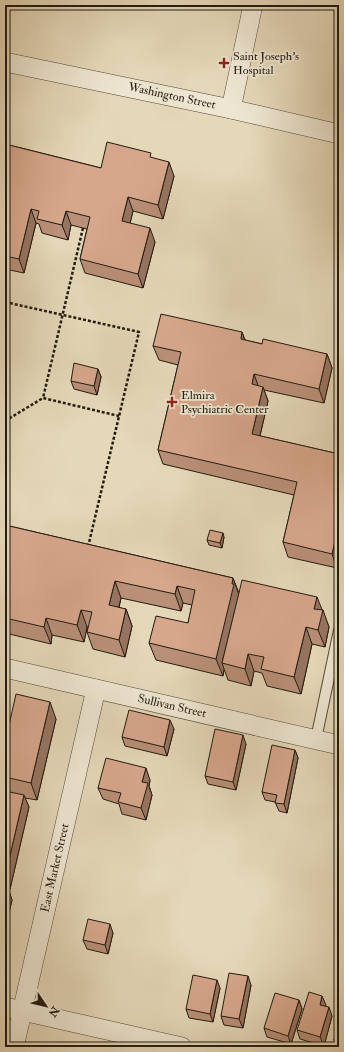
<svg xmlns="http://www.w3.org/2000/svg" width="344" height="1052" viewBox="0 0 344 1052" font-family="'IM FELL Double Pica',serif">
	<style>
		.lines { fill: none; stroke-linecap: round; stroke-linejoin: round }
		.service-casing { stroke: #534a3a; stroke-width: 12 }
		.minor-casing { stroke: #534a3a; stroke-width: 20 }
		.path { stroke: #221a10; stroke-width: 2.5; stroke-dasharray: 3 2; stroke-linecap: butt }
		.service { stroke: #eee6d2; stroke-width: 10 }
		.minor { stroke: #eee6d2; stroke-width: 19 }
		.wall { fill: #b99078; stroke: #221a10 }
		.shaded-wall { fill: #967562; stroke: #221a10 }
		.building { fill: #d7a78c; stroke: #221a10 }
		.poi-dot { fill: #8f2418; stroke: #eee6d2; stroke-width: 1.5 }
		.labels { text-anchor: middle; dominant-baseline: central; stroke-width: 3.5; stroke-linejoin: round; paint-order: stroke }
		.poi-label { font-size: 12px; fill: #221a10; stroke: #eee6d2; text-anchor: start }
		.street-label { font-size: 12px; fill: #221a10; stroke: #eee6d2 }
	</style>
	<rect width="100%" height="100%" fill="#e5d8b9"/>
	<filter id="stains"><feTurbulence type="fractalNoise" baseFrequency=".005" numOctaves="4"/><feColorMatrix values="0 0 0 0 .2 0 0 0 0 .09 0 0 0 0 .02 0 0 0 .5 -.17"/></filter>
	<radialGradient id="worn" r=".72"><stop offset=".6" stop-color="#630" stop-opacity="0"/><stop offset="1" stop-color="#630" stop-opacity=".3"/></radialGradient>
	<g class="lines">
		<g class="service-casing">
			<path id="service" d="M316,739L339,630"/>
		</g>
		<g class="minor-casing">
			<g id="minor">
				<path d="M5,62L231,109L339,134"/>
				<path d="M231,109L253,5"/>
				<path d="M5,668L339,745"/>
				<path d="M5,1007L182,1047"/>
				<path d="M14,1047L96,689"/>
			</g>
		</g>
		<g class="path">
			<path d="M83,228L43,398L119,416"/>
			<path d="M5,302L139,332L88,547"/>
			<path d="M5,421L43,398"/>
		</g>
		<use href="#service" class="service"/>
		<use href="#minor" class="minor"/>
	</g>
	<g class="wall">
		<path d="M5,144L101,168L153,158L174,176L163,219L133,211L130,223L155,242L143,288L85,273L80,259L87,229L71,225L68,240L42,233L39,224L36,223L24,273L5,269Z"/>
		<path d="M242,332L245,340L262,344L327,354L332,368L324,403L264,390L268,401L260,436L339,454V560L337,568L288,557L283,542L294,495L163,464L158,450L178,365L159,360L153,346Z"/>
		<path d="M98,369L101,377L97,395L74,389L71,381Z"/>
		<path d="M5,525L233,578L239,593L322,610L329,627L325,647L312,644L301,694L267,686L262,673L254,671L251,686L228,680L224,669L223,676L156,660L149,643L188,623L192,605L183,603L181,611L121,598L119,608L126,609L132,626L125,657L93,649L87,632L88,627H87L84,642L52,635L51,644L5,633Z"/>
		<path d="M224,537L222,548L209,545L207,540Z"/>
		<path d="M56,719L37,800L25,798L29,807L10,889L8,888L12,900L5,929V743Z"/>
		<path d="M174,729L167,756L125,746L122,737Z"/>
		<path d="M246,744L236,790L208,784L205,776Z"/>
		<path d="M295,750L298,758L287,813L279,811L275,802L265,800L262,792Z"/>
		<path d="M150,780L149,786L152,795L146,820L122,814L119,804L103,799L98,788Z"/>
		<path d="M113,933L108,954L87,949L83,940Z"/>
		<path d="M251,985L243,1028L224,1025L221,1016Z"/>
		<path d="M220,988L213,1022L189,1018L186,1009Z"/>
		<path d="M299,1000L302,1009L291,1044L267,1037L264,1028Z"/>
		<path d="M326,1005L325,1006L332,1016L324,1046L300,1039L297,1030Z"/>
		<path d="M339,1018V1047H336L334,1040Z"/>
	</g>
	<g class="shaded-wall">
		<path d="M169,162L174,176L163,219L158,205Z"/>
		<path d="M128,197L133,211L127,236L122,221Z"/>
		<path d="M31,209L36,223L24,273L19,259Z"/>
		<path d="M66,211L71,225L68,240L62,225Z"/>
		<path d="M150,228L155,242L143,288L138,274Z"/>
		<path d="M242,332L247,347L241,339Z"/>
		<path d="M327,354L332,368L324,403L319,389Z"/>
		<path d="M98,369L101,377L97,395L94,386Z"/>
		<path d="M254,374L259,388L252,384Z"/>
		<path d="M263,387L268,401L257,448L252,434Z"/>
		<path d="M339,524V560L337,568L332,554Z"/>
		<path d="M223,533L224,537L222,548L220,543Z"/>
		<path d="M233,578L239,595L222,663L224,669L223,676L216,659Z"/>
		<path d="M115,581L121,598L115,622L109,605Z"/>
		<path d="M177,586L183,603L181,611L175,594Z"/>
		<path d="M317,597L323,612V610L329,627L325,647L318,630L314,609Z"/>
		<path d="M126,609L132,626L125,657L119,640Z"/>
		<path d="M81,610L87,627L84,642L77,625Z"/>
		<path d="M46,618L52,635L51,644L44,627Z"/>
		<path d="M306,627L312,644L301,694L294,677Z"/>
		<path d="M248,654L254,671L251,686L245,669Z"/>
		<path d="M50,702L56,719L37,800L31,783Z"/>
		<path d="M170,720L174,729L167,756L164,747Z"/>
		<path d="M243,735L246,744L236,790L233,782Z"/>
		<path d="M295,750L298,758L287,813L284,804Z"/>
		<path d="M146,768L150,780L149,786L152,795L146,820L141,808L142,782Z"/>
		<path d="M24,795L29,807L10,889L5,877Z"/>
		<path d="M6,883L12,900L5,929V885Z"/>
		<path d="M110,924L113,933L108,954L105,945Z"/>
		<path d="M248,976L251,985L243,1028L239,1019Z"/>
		<path d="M217,980L220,988L213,1022L210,1014Z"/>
		<path d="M322,996L326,1005L323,1014L320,1005Z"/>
		<path d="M299,1000L302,1009L291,1044L288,1036Z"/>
		<path d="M329,1007L332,1016L324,1046L320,1037Z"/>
	</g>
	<g class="building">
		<path d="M107,142L151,153L150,157L169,162L158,205L128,197L122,221L150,228L138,274L80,259L90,217L66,211L62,225L37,219L39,211L31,209L19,259L5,256V144L101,168Z"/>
		<path d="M161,314L242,332L241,339L262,344L263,339L327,354L319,389L254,374L252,384L263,387L252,434L339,454V524L332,554L283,542L297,482L158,450L181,352L153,346Z"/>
		<path d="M74,363L98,369L94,386L71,381Z"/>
		<path d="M5,525L233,578L232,584H234L216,659L149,643L156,616L188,623L195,590L177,586L175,594L115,581L109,605L126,609L119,640L87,632L92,612L81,610L77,625L46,618L44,627L5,618Z"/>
		<path d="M210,530L223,533L220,543L207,540Z"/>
		<path d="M242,580L317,597L314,609L323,610L318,630L306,627L294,677L261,669L264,657L248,654L245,669L222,663Z"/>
		<path d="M16,694L50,702L31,783L5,777V743Z"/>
		<path d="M129,710L170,720L164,747L122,737Z"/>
		<path d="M215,729L243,735L233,782L205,776Z"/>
		<path d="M272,745L295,750L284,804L275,803L277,795L262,792Z"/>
		<path d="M106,758L146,768L142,782L148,783L141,808L118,802L121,793L98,788Z"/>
		<path d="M5,791L24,795L5,877Z"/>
		<path d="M88,919L110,924L105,945L83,940Z"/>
		<path d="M229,973L248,976L239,1019L221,1016Z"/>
		<path d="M193,975L217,980L210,1014L186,1009Z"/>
		<path d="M309,992L322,996L320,1005L329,1007L320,1037L297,1030Z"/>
		<path d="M275,993L299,1000L288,1036L264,1028Z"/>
		<path d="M339,1018V1042L334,1040Z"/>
	</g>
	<g class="poi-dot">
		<path d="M222 57h4v4h4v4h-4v4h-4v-4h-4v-4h4z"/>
		<path d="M170 396h4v4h4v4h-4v4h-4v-4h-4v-4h4z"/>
	</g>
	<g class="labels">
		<g class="poi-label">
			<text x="233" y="56">Saint Joseph's<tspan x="233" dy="14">Hospital</tspan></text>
			<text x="181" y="395">Elmira<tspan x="181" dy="14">Psychiatric Center</tspan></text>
		</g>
		<g class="street-label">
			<text transform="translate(172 96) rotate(12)">Washington Street</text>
			<text transform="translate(172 706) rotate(13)">Sullivan Street</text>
			<text transform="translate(55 868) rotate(-77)">East Market Street</text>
		</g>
	</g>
	<rect width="344" height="1052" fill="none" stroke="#e5d8b9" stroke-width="20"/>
	<rect x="6" y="6" width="332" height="1040" fill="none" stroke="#221a10" stroke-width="2"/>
	<rect x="10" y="10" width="324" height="1032" fill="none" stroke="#221a10"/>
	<g transform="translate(46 1006) rotate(125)" stroke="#eee6d2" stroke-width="3" paint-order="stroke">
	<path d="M0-3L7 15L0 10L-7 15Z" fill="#221a10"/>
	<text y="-6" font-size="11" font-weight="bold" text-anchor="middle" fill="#221a10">N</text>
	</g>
	<rect width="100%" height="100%" filter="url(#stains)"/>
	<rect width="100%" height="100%" fill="url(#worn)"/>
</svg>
